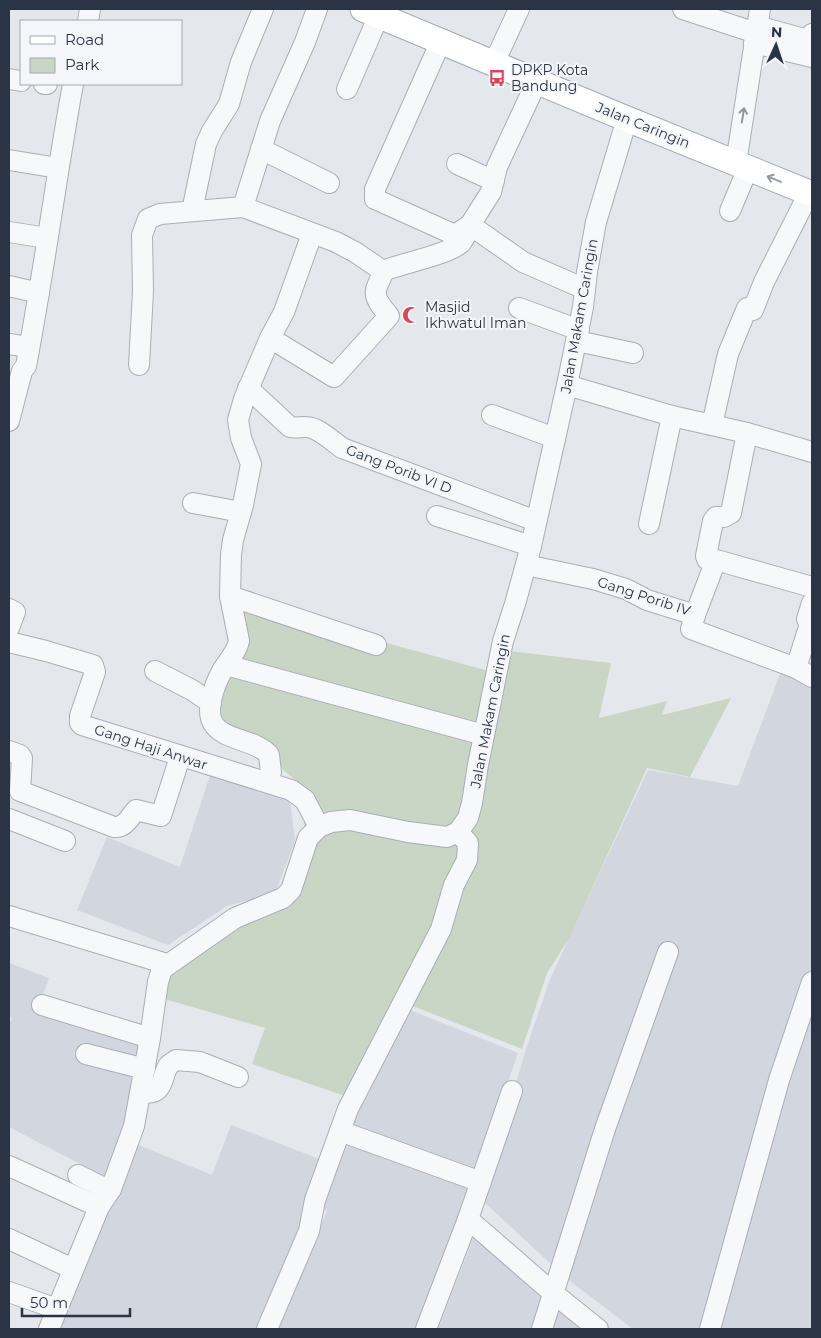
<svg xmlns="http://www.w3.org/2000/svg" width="821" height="1338" viewBox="0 0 821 1338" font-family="Montserrat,sans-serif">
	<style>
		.built { fill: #d2d6de }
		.green { fill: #c9d6c5 }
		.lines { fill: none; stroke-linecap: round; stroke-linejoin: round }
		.minor-casing { stroke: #a9aeb7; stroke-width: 22 }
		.major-casing { stroke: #a3abb8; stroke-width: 27 }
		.minor { stroke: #f7f8fa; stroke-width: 20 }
		.major { stroke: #fff; stroke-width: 25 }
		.oneway { stroke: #9196a0 }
		.oneway2 { stroke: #959aa2 }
		.labels { text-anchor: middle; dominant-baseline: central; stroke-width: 4; stroke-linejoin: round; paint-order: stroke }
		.poi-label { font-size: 14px; fill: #2b3445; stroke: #f4f6f9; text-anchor: start }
		.street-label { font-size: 14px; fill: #2b3445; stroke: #f4f6f9 }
	</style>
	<rect width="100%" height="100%" fill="#e4e7ec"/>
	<g class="built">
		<path d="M783,666L812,678V1329H633L566,1278L482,1200L526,1049L550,979L648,770L738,786Z"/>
		<path d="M213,766L290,800L295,841L275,893L227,906L168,945L77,910L107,837L180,867Z"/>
		<path d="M9,963L49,978L41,1000L144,1024L136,1099L105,1177L9,1127V1024L12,1018L9,1016Z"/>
		<path d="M405,1008L518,1053L425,1320L420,1329H277L327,1211L320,1207L348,1126Z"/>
		<path d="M231,1125L330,1163L259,1329H57L136,1144L212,1175Z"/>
		<path d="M475,1234L547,1292L534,1329H438Z"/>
		<path d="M560,1305L589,1329H552Z"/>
	</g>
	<path class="green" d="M231,600L503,675L509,651L611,663L599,718L667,701L662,715L731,698L690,777L647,768L570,937L547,973L522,1049L400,1001L351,1098L252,1064L265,1028L161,998L164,971L221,934L286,905L307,844L301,800L294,779L281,768L265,765L255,752L240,746L212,705L243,651Z"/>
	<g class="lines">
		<g class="minor-casing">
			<g id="minor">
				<path d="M683,9L756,33"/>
				<path d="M88,21L90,9"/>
				<path d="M757,26L804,39L809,38L812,34"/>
				<path d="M441,41L375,189V199L455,235L470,225L491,192L497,167L537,81"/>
				<path d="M754,43L812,57"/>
				<path d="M494,63L519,9"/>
				<path d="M9,79L21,81"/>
				<path d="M44,84H47"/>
				<path d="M347,89L379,15"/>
				<path d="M261,149L329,183"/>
				<path d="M9,160L58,168"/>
				<path d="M736,163L760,9"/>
				<path d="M457,164L494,181"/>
				<path d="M243,207L336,242L355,252L383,271C402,263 447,255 461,243C465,238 467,231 470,225L523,262L585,289"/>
				<path d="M192,211L206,144L212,131L229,104L241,62L263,9"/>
				<path d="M730,211L748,168"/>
				<path d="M9,232L47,238"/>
				<path d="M9,286L39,293"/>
				<path d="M519,308L579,330"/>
				<path d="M270,338L334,377L389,316C384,309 374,300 376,290C377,284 382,278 383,271"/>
				<path d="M577,341L633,353"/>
				<path d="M9,344L29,347"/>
				<path d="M139,365L143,291L142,235L148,219L160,214L243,207L270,121L305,42L317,9"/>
				<path d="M567,385L672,416L747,433L812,452"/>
				<path d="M248,388L290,427C296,428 300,427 306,427C318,427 332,441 342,448L536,521"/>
				<path d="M492,415L555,438"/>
				<path d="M9,421L22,371L26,366C44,272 56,177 73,84"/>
				<path d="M712,425L728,354L747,308L753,310L764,282L809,193"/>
				<path d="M193,503L241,512"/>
				<path d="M437,516L531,546"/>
				<path d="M649,524L672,416"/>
				<path d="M715,562L707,559L706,556L713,521L716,517H724L731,513L747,433"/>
				<path d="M526,565L593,579L626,589L647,600L695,615"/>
				<path d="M230,596L376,645"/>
				<path d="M812,603L807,619L809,623L812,624"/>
				<path d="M9,609L15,612L9,628"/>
				<path d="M810,624L796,668L691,629L695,615L716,560L812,587"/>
				<path d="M9,642L46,651L93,665L95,672L80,716V723L82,725L291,790L305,800L319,827"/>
				<path d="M226,665L484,735"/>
				<path d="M796,668L812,677"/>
				<path d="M155,671L192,690L211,703"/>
				<path d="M9,751L20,755L22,758L20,791L114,827C125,828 129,818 136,810L161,816L180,757"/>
				<path d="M268,782L271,772L269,755C256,739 223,741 213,723C205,709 215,684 222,671C228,661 237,652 239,641L230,596L231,555L233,540L243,505L251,464L241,438L238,420L244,399L270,338L284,312L312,234"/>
				<path d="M9,819L65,841"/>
				<path d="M9,916L167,964"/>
				<path d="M42,1005L150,1038"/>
				<path d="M86,1054L145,1069"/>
				<path d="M141,1092C166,1097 161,1074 169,1065C171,1063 174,1062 176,1060L200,1062L238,1077"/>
				<path d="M340,1131L481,1182"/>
				<path d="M9,1166L99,1207"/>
				<path d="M78,1175L100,1186L111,1189"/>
				<path d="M468,1219L553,1293L598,1329"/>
				<path d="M9,1239L73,1269"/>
				<path d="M9,1292L57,1309"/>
				<path d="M49,1329L99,1207L111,1189L134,1126L150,1038L158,982L162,969L235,918L283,898L291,890L308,838L319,827L331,822L350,820L408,832L447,837L458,832L468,818L472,803L478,765L503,641L515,604L531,546L567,385L583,307L587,272L596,222L627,119"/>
				<path d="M267,1329L309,1231L315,1200L348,1109L441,929L454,885L467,860L468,843L458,832"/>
				<path d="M426,1329L468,1219L512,1091"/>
				<path d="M542,1329L605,1129L668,952"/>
				<path d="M710,1329L779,1080L812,982"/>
			</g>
		</g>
		<g class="major-casing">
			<path id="major" d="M363,9L627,119L812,194"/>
		</g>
		<use href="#minor" class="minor"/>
		<use href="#major" class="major"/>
	</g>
	<defs><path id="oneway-shaft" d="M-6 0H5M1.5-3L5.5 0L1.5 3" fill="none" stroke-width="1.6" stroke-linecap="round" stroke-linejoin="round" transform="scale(1.25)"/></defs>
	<use class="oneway" href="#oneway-shaft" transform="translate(743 115) rotate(-81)"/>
	<use class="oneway2" href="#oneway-shaft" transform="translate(774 179) rotate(-158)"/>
	<defs>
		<g id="bus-bare" transform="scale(1.35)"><path d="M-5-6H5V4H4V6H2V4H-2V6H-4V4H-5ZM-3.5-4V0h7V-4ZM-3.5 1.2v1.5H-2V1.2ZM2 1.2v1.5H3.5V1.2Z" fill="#d1495b" stroke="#f4f6f9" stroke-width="2.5" paint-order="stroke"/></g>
		<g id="mosque-bare" transform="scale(1.35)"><path d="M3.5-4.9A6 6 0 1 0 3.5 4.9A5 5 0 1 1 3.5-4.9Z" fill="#d1495b" stroke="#f4f6f9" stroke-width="2.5" paint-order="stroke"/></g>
	</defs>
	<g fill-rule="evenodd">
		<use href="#bus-bare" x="497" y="78"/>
		<use href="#mosque-bare" x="411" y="315"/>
	</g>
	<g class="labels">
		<g class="poi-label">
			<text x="511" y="70">DPKP Kota<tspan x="511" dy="16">Bandung</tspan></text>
			<text x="425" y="307">Masjid<tspan x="425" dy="16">Ikhwatul Iman</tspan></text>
		</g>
		<g class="street-label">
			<text transform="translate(643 125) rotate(22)">Jalan Caringin</text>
			<text transform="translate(579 316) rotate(-80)">Jalan Makam Caringin</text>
			<text transform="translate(399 469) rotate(21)">Gang Porib VI D</text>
			<text transform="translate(644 596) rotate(18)">Gang Porib IV</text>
			<text transform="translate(490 711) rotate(-79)">Jalan Makam Caringin</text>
			<text transform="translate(151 747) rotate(18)">Gang Haji Anwar</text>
		</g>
	</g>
	<rect width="821" height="1338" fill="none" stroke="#2b3445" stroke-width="20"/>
	<rect x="20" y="20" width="162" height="65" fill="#f4f6f9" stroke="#a4a8b1"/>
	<rect x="30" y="36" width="25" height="8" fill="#ffffff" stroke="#a4a8b1"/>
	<text x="65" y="45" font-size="15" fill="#2b3445">Road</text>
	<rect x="30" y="58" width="25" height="15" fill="#c9d6c5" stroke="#a4a8b1"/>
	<text x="65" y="70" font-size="15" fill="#2b3445">Park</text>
	<g transform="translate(776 45) rotate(3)" stroke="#f4f6f9" stroke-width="4" paint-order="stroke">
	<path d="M0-4L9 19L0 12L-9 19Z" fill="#2b3445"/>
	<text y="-8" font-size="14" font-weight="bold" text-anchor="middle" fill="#2b3445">N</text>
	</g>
	<path d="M22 1308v8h108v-8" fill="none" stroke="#2b3445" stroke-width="2.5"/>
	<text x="30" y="1308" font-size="15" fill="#2b3445" stroke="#f4f6f9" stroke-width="4" paint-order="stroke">50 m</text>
</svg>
